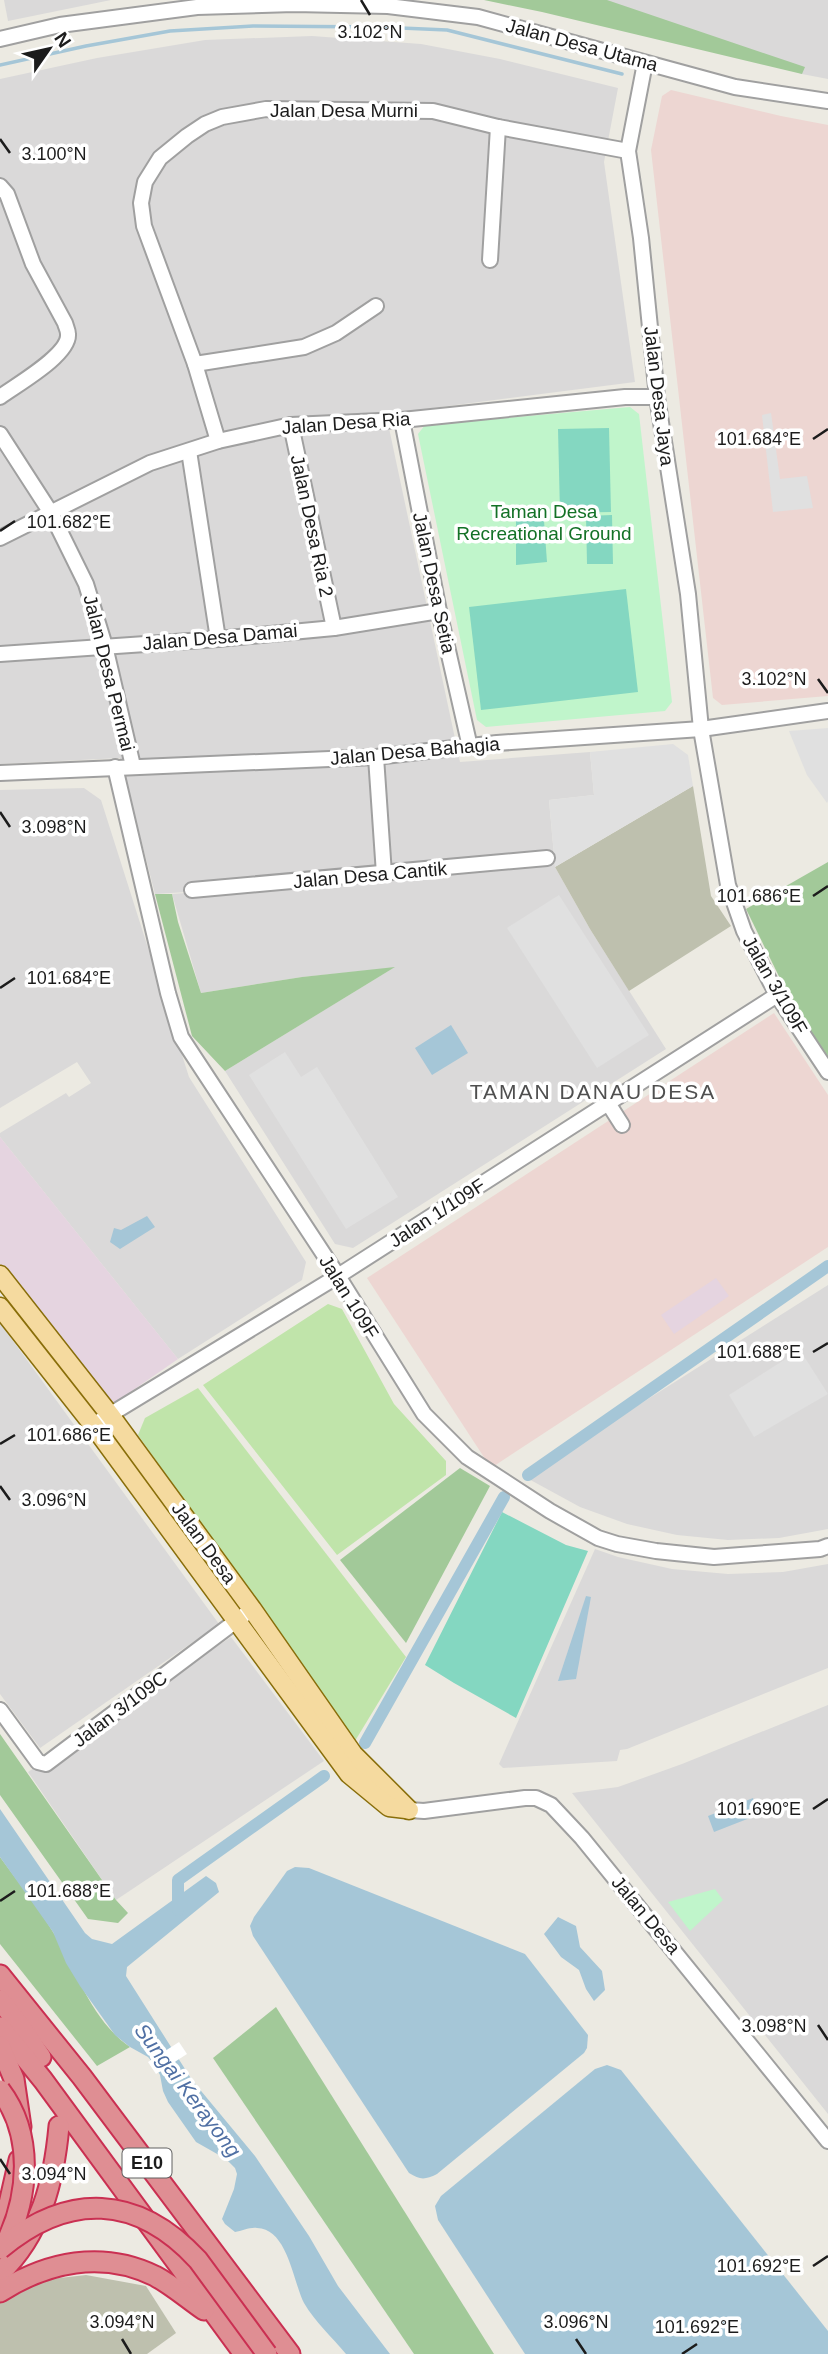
<svg xmlns="http://www.w3.org/2000/svg" width="828" height="2354" viewBox="0 0 828 2354" font-family="Helvetica,sans-serif">
	<style>
		.residential { fill: #dad9d9 }
		.commercial { fill: #edd6d2 }
		.industrial { fill: #e5d4e0 }
		.construction { fill: #bec0ae }
		.grass { fill: #c0e4aa }
		.forest { fill: #a2c999 }
		.park { fill: #c0f5cb }
		.pitch { fill: #84d7c1 }
		.parking { fill: #e0e0e0 }
		.water { fill: #a5c6d7 }
		.pier { fill: #fff }
		.lines { fill: none; stroke-linecap: round; stroke-linejoin: round }
		.stream { stroke: #a5c6d7; stroke-width: 3.5 }
		.canal { stroke: #a5c6d7; stroke-width: 12 }
		.minor-casing { stroke: #a0a0a0; stroke-width: 18 }
		.major-casing { stroke: #896e0a; stroke-width: 21 }
		.highway-casing { stroke: #ca3052; stroke-width: 23 }
		.minor { stroke: #fff; stroke-width: 14 }
		.major { stroke: #f5da9f; stroke-width: 18 }
		.highway { stroke: #df8e93; stroke-width: 19 }
		.highway-bridge-casing { stroke: #ca3052; stroke-width: 23; stroke-linecap: butt }
		.highway-bridge { stroke: #df8e93; stroke-width: 19 }
		.ticks { fill: none; stroke: #1c1c1c; stroke-width: 2.5 }
		.labels { text-anchor: middle; dominant-baseline: central; stroke-width: 7; stroke-linejoin: round; paint-order: stroke }
		.shield { fill: #fff; stroke: #606060; stroke-width: 2 }
		.shield-label { font-size: 18px; font-weight: bold; fill: #1c1c1c }
		.street-label { font-size: 19px; fill: #1c1c1c; stroke: #fff }
		.park-label { font-size: 19px; fill: #137126; stroke: #fff }
		.neighbourhood-label { font-size: 21px; letter-spacing: 2px; fill: #4f4f4f; stroke: #fff }
		.water-label { font-size: 21px; font-style: italic; fill: #5070a4; stroke: #fff }
		.ticks-label { font-size: 18px; text-anchor: middle; fill: #1c1c1c; stroke: #fff; stroke-width: 7; stroke-linejoin: round; paint-order: stroke }
	</style>
	<rect width="100%" height="100%" fill="#eceae2"/>
	<g class="residential">
		<path d="M4,0H111L8,21Z"/>
		<path d="M600,0H828V79L802,74Z"/>
		<path d="M312,36L421,44L500,59L618,88L604,162L635,382L386,414L460,762L590,752L594,795L549,800L555,867L590,929L666,1049L353,1248L335,1244L225,1071L393,968L302,977L201,993L172,894L308,884L155,894L120,758L0,764V79L97,58L205,40Z"/>
		<path d="M84,788L101,800L189,1077L306,1262L302,1280L178,1359L0,1137V1133L66,1093L69,1097L91,1083L77,1062L0,1108V790Z"/>
		<path d="M828,1285V1529L779,1538L728,1540L677,1535L627,1524L580,1507L525,1477Z"/>
		<path d="M0,1323L219,1624L40,1748L0,1694Z"/>
		<path d="M595,1549L618,1557L672,1569L728,1574L783,1572L828,1564V1668L627,1749L620,1750L617,1761L503,1768L499,1764Z"/>
		<path d="M231,1637L324,1761L116,1900L28,1772Z"/>
		<path d="M828,1705V2114L572,1793L618,1787L682,1764Z"/>
	</g>
	<g class="commercial">
		<path d="M671,90L781,116L828,125V696L722,705L713,698L651,150L662,96Z"/>
		<path d="M774,1013L828,1095V1247L491,1468L367,1278Z"/>
	</g>
	<g class="industrial">
		<path d="M0,1137L178,1359L113,1404L0,1264Z"/>
		<path d="M716,1278L729,1296L674,1334L661,1315Z"/>
	</g>
	<g class="construction">
		<path d="M693,786L711,896L731,926L629,991L590,929L555,867Z"/>
		<path d="M86,2275L146,2286L176,2333L147,2354H0V2303L33,2281Z"/>
	</g>
	<g class="grass">
		<path d="M328,1304L342,1309L394,1404L446,1461V1475L337,1555L203,1385Z"/>
		<path d="M198,1388L406,1657L355,1741L138,1435L145,1418Z"/>
	</g>
	<g class="forest">
		<path d="M484,0H607L805,67L802,74L542,12Z"/>
		<path d="M828,862V1059L790,999L746,909Z"/>
		<path d="M155,894H172L178,922L201,993L302,977L395,967L225,1071L192,1036Z"/>
		<path d="M460,1468L490,1486L406,1643L340,1560Z"/>
		<path d="M0,1734L116,1900L128,1913L118,1923L88,1919L0,1795Z"/>
		<path d="M0,1857C18,1882 37,1906 53,1932C77,1971 91,2020 130,2047L97,2066L0,1944Z"/>
		<path d="M276,2007L494,2354H414L213,2058Z"/>
	</g>
	<g class="park">
		<path d="M630,407L639,414L672,702L665,711L486,727L477,720L418,434L425,425Z"/>
		<path d="M715,1889L723,1900L690,1931L668,1902Z"/>
	</g>
	<g class="pitch">
		<path d="M609,428L611,512L560,513L558,429Z"/>
		<path d="M543,507L547,562L516,565V508Z"/>
		<path d="M612,515L613,564H587L586,516Z"/>
		<path d="M626,589L638,692L481,710L469,607Z"/>
		<path d="M502,1512L566,1545L588,1551L516,1718L454,1683L425,1665Z"/>
	</g>
	<g class="parking">
		<path d="M771,413L780,479L807,476L813,508L773,512L762,415Z"/>
		<path d="M828,728V801L827,803L807,775L789,731Z"/>
		<path d="M673,744L688,755L693,786L555,867L549,800L594,795L590,752Z"/>
		<path d="M559,895L649,1035L597,1068L507,928Z"/>
		<path d="M285,1052L301,1077L317,1067L398,1197L346,1229L249,1075Z"/>
		<path d="M800,1350L828,1394L754,1437L729,1395Z"/>
	</g>
	<g class="water">
		<path d="M451,1025L468,1053L432,1075L415,1048Z"/>
		<path d="M147,1216L155,1227L120,1249L110,1242L114,1228L121,1230Z"/>
		<path d="M586,1596L591,1597L576,1679L558,1681Z"/>
		<path d="M753,1798L760,1814L714,1832L708,1816Z"/>
		<path d="M0,1809L85,1933L92,1939L112,1944L206,1876L216,1883L219,1892L127,1967L126,1976L192,2080L255,2156L309,2236L338,2286L390,2354H346C332,2337 315,2322 304,2303C293,2282 288,2229 257,2228C250,2227 242,2231 235,2232L225,2224L222,2219L234,2189L237,2174L235,2168L226,2159L196,2142L168,2102L163,2091L160,2075L153,2063L148,2057L130,2047L115,2035L80,1986L66,1963L53,1932L0,1857Z"/>
		<path d="M295,1867L309,1868L525,1954L588,2035L587,2048L584,2053L437,2174C425,2180 420,2180 409,2173L253,1936L250,1926L254,1917L287,1871Z"/>
		<path d="M558,1917L576,1926L580,1947L602,1971L605,1990L594,2001L586,1989L579,1970L561,1957L544,1934Z"/>
		<path d="M607,2065L621,2070L828,2331V2354H525L438,2220L435,2206L441,2196L595,2069Z"/>
	</g>
	<path class="pier" d="M179,2042L187,2054L156,2074L148,2062Z"/>
	<g class="lines">
		<path class="stream" d="M0,65L86,46L170,31L253,26L378,27L447,30L622,74"/>
		<g class="canal">
			<path d="M528,1475L828,1266"/>
			<path d="M365,1743L504,1497"/>
			<path d="M178,1910V1880L324,1776"/>
		</g>
		<g class="minor-casing">
			<g id="minor">
				<path d="M0,39L60,25L197,7L294,4L388,6L478,17L735,87L828,101"/>
				<path d="M645,63L628,151L641,238L657,397L688,594L701,729L728,885L744,931L777,995L828,1072"/>
				<path d="M0,186L7,194L33,264L65,323C66,327 68,330 68,334C70,355 16,385 0,397"/>
				<path d="M490,260L498,127"/>
				<path d="M195,364L304,347L336,333L376,306"/>
				<path d="M402,420L439,611L470,747"/>
				<path d="M291,425L334,628"/>
				<path d="M0,434L51,513L86,584L105,646L133,766"/>
				<path d="M218,441L195,364L144,226L141,203L145,182L160,158L187,136L205,124L222,117L266,109L433,111L498,127L628,151"/>
				<path d="M189,451L218,639"/>
				<path d="M0,538L150,463L218,441L291,425L402,420L625,397H657"/>
				<path d="M0,654L218,639L334,628L439,611"/>
				<path d="M376,757L384,874"/>
				<path d="M115,767L168,993L181,1037L338,1276L424,1414L467,1457L550,1511L598,1538L617,1544L656,1551L714,1557L820,1549L828,1546"/>
				<path d="M0,773L376,757L497,743L701,729L828,711"/>
				<path d="M192,890L547,858"/>
				<path d="M608,1103L622,1125"/>
				<path d="M93,1425L338,1276L777,995"/>
				<path d="M0,1710L38,1762L46,1764L252,1609"/>
				<path d="M409,1810L424,1811L525,1798H536L551,1805L582,1838L828,2141"/>
			</g>
		</g>
		<g class="major-casing">
			<g id="major">
				<path d="M0,1275L110,1415L252,1609L353,1754L409,1810"/>
				<path d="M0,1307L93,1425L349,1774L389,1807L406,1809"/>
			</g>
		</g>
		<g class="highway-casing">
			<g id="highway">
				<path d="M0,1975L82,2077L290,2354"/>
				<path d="M0,2000L20,2026L41,2057"/>
				<path d="M0,2027L43,2080L244,2354"/>
				<path d="M0,2046L14,2079L21,2127"/>
				<path d="M0,2222L8,2208L19,2160"/>
				<path d="M0,2273C41,2234 54,2181 59,2126"/>
				<path d="M0,2292C47,2262 102,2250 155,2276C172,2285 188,2299 204,2310"/>
			</g>
		</g>
		<use href="#minor" class="minor"/>
		<use href="#major" class="major"/>
		<use href="#highway" class="highway"/>
		<g class="highway-bridge-casing">
			<g id="highway-bridge">
				<path d="M0,2090C34,2135 29,2195 6,2243"/>
				<path d="M0,2249C68,2192 137,2194 198,2260L267,2354"/>
			</g>
		</g>
		<use href="#highway-bridge" class="highway-bridge"/>
	</g>
	<path class="ticks" d="M361,0L370,15M0,139L10,153M813,439L828,429M0,531L15,521M818,679L828,693M0,812L10,827M813,896L828,886M0,988L15,978M813,1352L828,1343M0,1444L15,1435M0,1486L10,1500M813,1809L828,1799M0,1901L15,1891M818,2025L828,2040M0,2159L10,2174M813,2266L828,2256M122,2339L131,2354M576,2339L586,2354M682,2354L697,2344"/>
	<g class="labels">
		<rect class="shield" x="122.5" y="2148.5" width="49" height="29" rx="5"/>
		<g class="shield-label">
			<text x="147" y="2163">E10</text>
		</g>
		<g class="street-label">
			<text transform="translate(582 45) rotate(15)">Jalan Desa Utama</text>
			<text x="344" y="110">Jalan Desa Murni</text>
			<text transform="translate(659 396) rotate(83)">Jalan Desa Jaya</text>
			<text transform="translate(346 423) rotate(-4)">Jalan Desa Ria</text>
			<text transform="translate(312 526) rotate(78)">Jalan Desa Ria 2</text>
			<text transform="translate(434 583) rotate(78)">Jalan Desa Setia</text>
			<text transform="translate(220 637) rotate(-5)">Jalan Desa Damai</text>
			<text transform="translate(109 673) rotate(76)">Jalan Desa Permai</text>
			<text transform="translate(415 751) rotate(-5)">Jalan Desa Bahagia</text>
			<text transform="translate(370 875) rotate(-5)">Jalan Desa Cantik</text>
			<text transform="translate(775 985) rotate(60)">Jalan 3/109F</text>
			<text transform="translate(437 1213) rotate(-33)">Jalan 1/109F</text>
			<text transform="translate(349 1297) rotate(58)">Jalan 109F</text>
			<text transform="translate(204 1543) rotate(54)">Jalan Desa</text>
			<text transform="translate(120 1709) rotate(-37)">Jalan 3/109C</text>
			<text transform="translate(646 1915) rotate(50)">Jalan Desa</text>
		</g>
		<g class="park-label">
			<text x="544" y="511">Taman Desa<tspan x="544" dy="22">Recreational Ground</tspan></text>
		</g>
		<g class="neighbourhood-label">
			<text x="593" y="1091">TAMAN DANAU DESA</text>
		</g>
		<g class="water-label">
			<text transform="translate(188 2090) rotate(53)">Sungai Kerayong</text>
		</g>
	</g>
	<g class="ticks-label">
		<text x="370" y="38">3.102°N</text>
		<text x="54" y="160">3.100°N</text>
		<text x="759" y="445">101.684°E</text>
		<text x="69" y="528">101.682°E</text>
		<text x="774" y="685">3.102°N</text>
		<text x="54" y="833">3.098°N</text>
		<text x="759" y="902">101.686°E</text>
		<text x="69" y="984">101.684°E</text>
		<text x="759" y="1358">101.688°E</text>
		<text x="69" y="1441">101.686°E</text>
		<text x="54" y="1506">3.096°N</text>
		<text x="759" y="1815">101.690°E</text>
		<text x="69" y="1897">101.688°E</text>
		<text x="774" y="2032">3.098°N</text>
		<text x="54" y="2180">3.094°N</text>
		<text x="759" y="2272">101.692°E</text>
		<text x="122" y="2328">3.094°N</text>
		<text x="576" y="2328">3.096°N</text>
		<text x="697" y="2333">101.692°E</text>
	</g>
	<g transform="translate(49 49) rotate(56)" stroke="#ffffff" stroke-width="5" paint-order="stroke">
	<path d="M0-5L12 26L0 18L-12 26Z" fill="#1c1c1c"/>
	<text y="-10" font-size="19" font-weight="bold" text-anchor="middle" fill="#1c1c1c">N</text>
	</g>
</svg>
